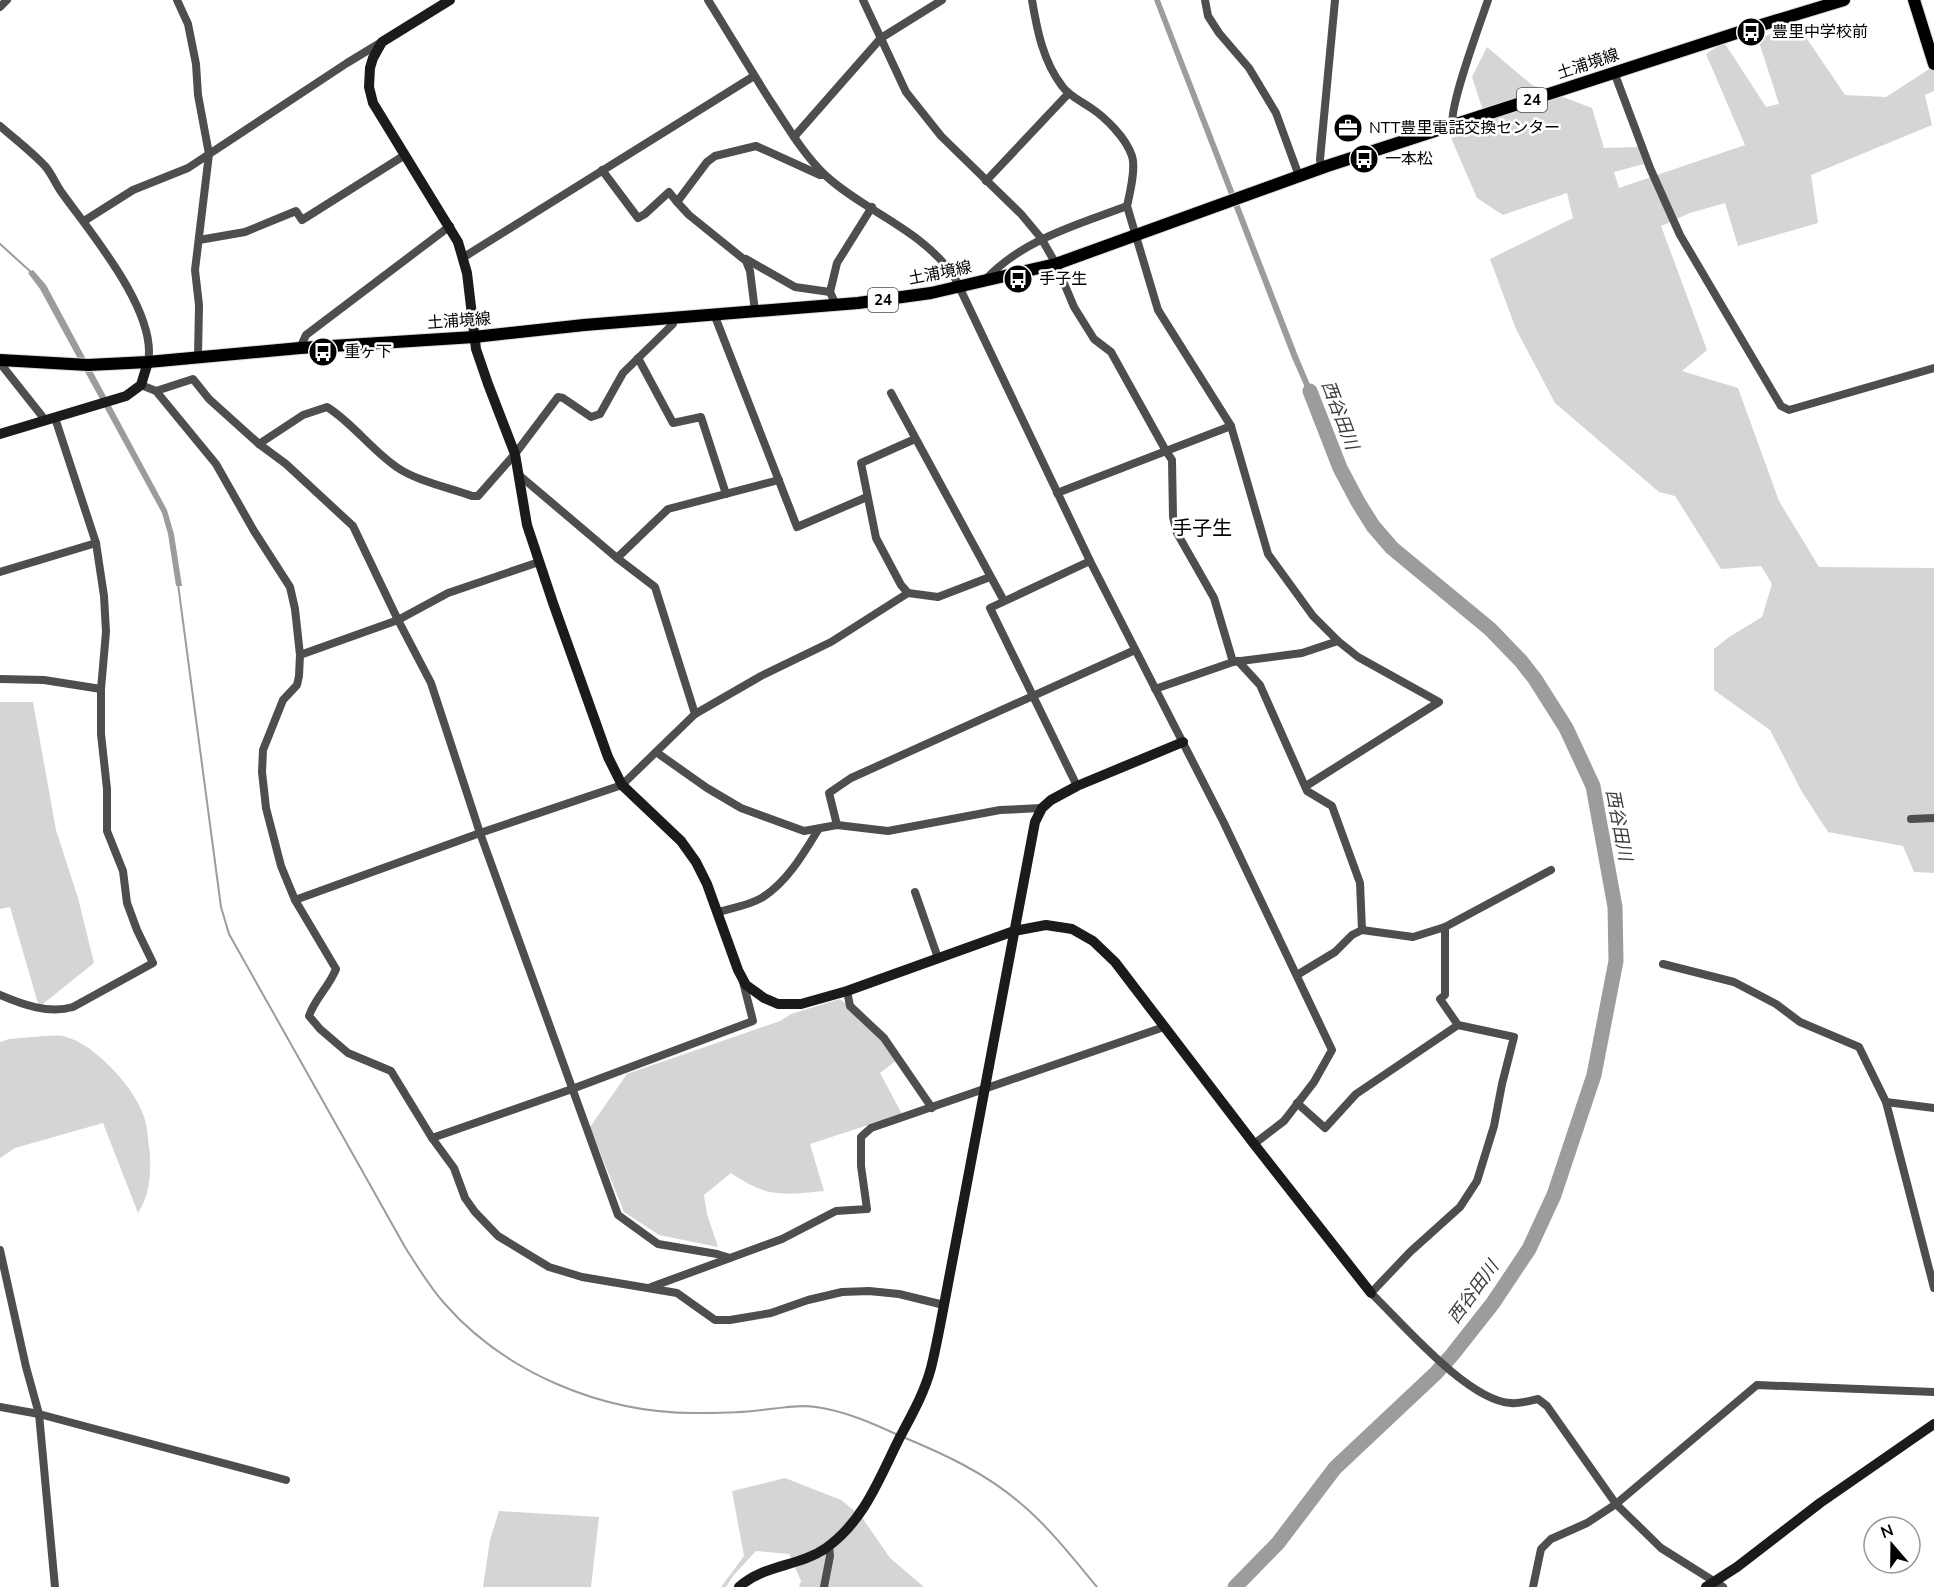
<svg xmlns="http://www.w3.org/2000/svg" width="1934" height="1587" viewBox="0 0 1934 1587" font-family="'Nunito Sans','Noto Sans JP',sans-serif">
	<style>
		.green { fill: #d5d5d5 }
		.water { fill: #9c9c9c }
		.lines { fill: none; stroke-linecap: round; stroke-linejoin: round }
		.stream { stroke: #9c9c9c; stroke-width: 2 }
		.river { stroke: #9c9c9c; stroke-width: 15 }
		.primary-casing { stroke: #dbdbdb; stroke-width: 14 }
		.street { stroke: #4e4e4e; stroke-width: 8 }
		.secondary { stroke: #1b1b1b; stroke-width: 10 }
		.primary { stroke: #000; stroke-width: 12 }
		.labels { text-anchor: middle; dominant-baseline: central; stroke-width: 5; stroke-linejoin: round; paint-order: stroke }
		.shield { fill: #fff; stroke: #4c4c4c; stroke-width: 1.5 }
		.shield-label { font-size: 15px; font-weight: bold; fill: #000 }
		.poi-label { font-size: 16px; fill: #000; stroke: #fff; text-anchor: start }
		.street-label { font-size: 16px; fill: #000; stroke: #fff }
		.water-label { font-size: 18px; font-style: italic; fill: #3d3d3d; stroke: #fff }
		.quarter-label { font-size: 20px; fill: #000; stroke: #fff }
	</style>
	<rect width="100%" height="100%" fill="#fff"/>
	<g class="green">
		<path d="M1797,24L1845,95L1886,97L1934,66V91L1925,95L1932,125L1811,175L1818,223L1738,246L1725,203L1690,213L1661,226L1707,350L1682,371L1738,388L1779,501L1819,567L1934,568V873L1914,872L1903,846L1828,832L1802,792L1770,730L1714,690V649L1729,637L1762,617L1772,584L1761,566L1721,569L1675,496L1659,492L1555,403L1516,329L1490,259L1573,218L1567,193L1503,215L1477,198L1451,138L1488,126L1472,77L1487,47L1532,85L1592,108L1604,148L1638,147L1644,164L1614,172L1619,188L1745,145L1706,54L1724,42L1766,107L1779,104L1758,39Z"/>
		<path d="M0,702H33L56,830L78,898L94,963L39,1007L10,907L0,909Z"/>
		<path d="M840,999L873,1025L897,1060L880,1073L902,1114L810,1144L824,1191C783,1195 767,1198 731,1173L704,1195L707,1214L718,1247L659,1235L624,1212L590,1127L627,1074L780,1021L791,1014Z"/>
		<path d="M44,1036C49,1036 56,1035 62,1036C92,1041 134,1087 143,1114C148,1127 148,1141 150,1155C151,1175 149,1197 138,1213L103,1123L15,1148L0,1158V1042L9,1039Z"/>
		<path d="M785,1478L841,1500L861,1516L890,1558L924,1587H799L801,1581L789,1554L756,1551L733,1576L726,1587H721L744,1556L732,1491Z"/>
		<path d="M499,1511L599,1517L591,1587H483L490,1540Z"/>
	</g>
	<g class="water">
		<path d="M1154,0H1160L1298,356L1320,408L1315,410L1292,358Z"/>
		<path d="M33,270L46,285L167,510L174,534L182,586H176L168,534L162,513L40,289L28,273Z"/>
	</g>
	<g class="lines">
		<g class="stream">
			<path d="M0,244L31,272"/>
			<path d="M178,584L221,907L229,934L405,1247C417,1266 429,1286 444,1303C505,1373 602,1413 694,1413C714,1413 734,1413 753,1411C774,1409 796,1404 816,1407C845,1411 872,1423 898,1435"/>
			<path d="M903,1437C944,1454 985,1473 1019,1502C1048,1526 1073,1558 1097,1587"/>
		</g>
		<path class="river" d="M1235,1587L1278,1543L1335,1468L1436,1373L1452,1355L1493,1303L1529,1249L1554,1195L1594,1075L1616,961L1615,907L1593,786L1566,728L1535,679L1521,661L1490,629L1392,548L1373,526L1358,502L1340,468L1310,391"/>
		<g class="primary-casing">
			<g id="primary">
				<path d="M1914,0L1934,64"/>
				<path d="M0,360L88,365L148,362L300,348L474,337L584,325L858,303L931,293L1056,264L1327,166L1758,26L1844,0"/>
			</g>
		</g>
		<g class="street">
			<path d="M177,0L188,24L196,64L198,95L209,154L195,270L199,305L198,357"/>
			<path d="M708,0C730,35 751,71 773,105C789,129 804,155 825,175C865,212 920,228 954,276L1090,561L1223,821L1332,1050L1314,1082L1284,1121L1254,1144"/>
			<path d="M863,0L906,92L941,136L1021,214L1041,238L1056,264L1074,307L1094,339L1111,352L1166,451L1172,460L1173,517L1177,533L1214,598L1233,662"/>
			<path d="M1032,0C1037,30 1043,61 1062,86C1069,96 1081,101 1091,108C1106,118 1126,138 1132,156C1136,168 1130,193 1127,206L1158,310L1231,426L1268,554L1313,616L1338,641L1358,657L1439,702L1306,786"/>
			<path d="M1205,0L1208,16L1219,33L1249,68L1276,113L1299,176"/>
			<path d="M0,7L7,0"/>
			<path d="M1614,72L1650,168L1680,235L1781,406L1789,410L1934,368"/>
			<path d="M0,126C15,139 32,152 45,166C52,174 56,185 62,193C90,232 158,312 148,362"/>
			<path d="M1453,127C1447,111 1481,21 1488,0"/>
			<path d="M794,137L881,38L942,0"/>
			<path d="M1321,169L1320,159L1335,0"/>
			<path d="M602,170L638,218L645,214L669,192L677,202L707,162L715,156L756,146L820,175H824"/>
			<path d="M986,181L1068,94"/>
			<path d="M677,202L689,215L746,261L750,271L755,311"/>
			<path d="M84,221L133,190L188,168L347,63L380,43"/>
			<path d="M199,240L245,232L296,211L302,220L405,155"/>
			<path d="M464,257L754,76"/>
			<path d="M746,259L795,287L830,292L836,305"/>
			<path d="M986,279C1024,239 1077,225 1127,206"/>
			<path d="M830,292L837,263L872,207"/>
			<path d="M714,314L797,527L867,497"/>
			<path d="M300,348L306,335L450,226"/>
			<path d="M638,358L673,423L701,417L726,494"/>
			<path d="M0,363L42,416L44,421"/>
			<path d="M141,385L156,391L216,464L254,531L290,587L295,609L300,655L299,676L297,685L283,700L263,750L262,772L266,808L281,866L295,900L336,969C329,987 315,998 309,1016L320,1029L348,1053L391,1071L432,1138L454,1168L465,1198L475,1212L498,1236L549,1267L582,1277L677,1293L715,1320H730L771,1313L808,1300L842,1292L869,1291L899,1294L944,1305"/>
			<path d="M156,391L193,379L209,399L259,444L286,464L353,526L398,620L431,683L480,833L618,1215L658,1244L717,1254L730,1258"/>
			<path d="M891,393L1004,601"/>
			<path d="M259,444L303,415L327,407C353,423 372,451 398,468C417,481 450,488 472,496H478L515,454L558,397L563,398L591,417L600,414L623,373L673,324L672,318"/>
			<path d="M519,475L617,558L655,587L695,714"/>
			<path d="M1057,493L1231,426"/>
			<path d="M617,558L668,509L779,480"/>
			<path d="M0,572L96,543"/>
			<path d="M908,593L901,585L876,538L861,463L915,439"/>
			<path d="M300,655L398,620L448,593L539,562"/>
			<path d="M1238,661L1260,685L1307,791L1332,806L1360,883L1362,930"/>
			<path d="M0,679L44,680L101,689"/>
			<path d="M1155,689L1233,662L1302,653L1338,641"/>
			<path d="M656,752L707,788L741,808L804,831L837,825L888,831L1000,810L1042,808"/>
			<path d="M1077,786L990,608L1090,561"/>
			<path d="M1911,819L1934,818"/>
			<path d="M837,825L829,793L851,778L1135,650"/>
			<path d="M915,892L938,958"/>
			<path d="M295,900L480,833L622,785L695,714L761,676L831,642L908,593L938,597L990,577"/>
			<path d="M718,912C732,908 751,905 763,897C787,882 804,853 818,830"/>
			<path d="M1445,927V995L1440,999L1458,1025L1514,1037L1502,1084L1494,1126L1477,1181L1460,1207L1410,1252L1371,1293C1402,1323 1468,1401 1511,1403C1519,1404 1529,1401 1538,1399L1547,1406L1616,1504L1661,1548L1723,1587"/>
			<path d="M1663,964L1734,982L1776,1004L1800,1022L1859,1047L1886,1102L1934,1288"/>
			<path d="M1297,975L1335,952L1352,935L1362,930L1413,937L1445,927L1551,870"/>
			<path d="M847,991L850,1006L884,1038L932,1108"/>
			<path d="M0,995C23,1005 49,1014 73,1007L153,963L137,930L127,903L123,871L107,831V789L101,734V689L106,632L104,596L96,543L55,418"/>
			<path d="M1886,1102L1934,1108"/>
			<path d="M1297,1103L1325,1128L1356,1094L1458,1025"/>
			<path d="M432,1138L572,1089L753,1021L743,982"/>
			<path d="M0,1250L26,1367L39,1414L55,1587"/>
			<path d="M651,1287L782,1239L836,1211L867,1209L861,1166V1137L871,1128L1164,1027"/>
			<path d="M0,1407L39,1414L286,1480"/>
			<path d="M824,1587L830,1556L829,1546"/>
			<path d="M1533,1587L1541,1549L1551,1539L1587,1523L1616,1504L1757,1385L1934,1392"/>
		</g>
		<g class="secondary">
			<path d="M450,0L382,42L373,58L370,68L369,87L373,103L458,242L467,273L476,349L488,384L515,454L527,525L553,603L608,757L622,785L681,841L696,862L707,884L738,970L746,985L764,998L778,1004H801L847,991L1014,931L1046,925L1072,929L1093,941L1115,962L1254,1144L1371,1293"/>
			<path d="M0,434L126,396L141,385L148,362"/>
			<path d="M739,1587C764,1564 799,1567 826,1548C864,1521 879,1479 899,1439C911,1416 924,1394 931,1368C936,1348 940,1326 944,1305L1035,822L1042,808L1051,800L1077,786L1183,742"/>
			<path d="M1706,1587L1737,1567L1820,1503L1934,1424"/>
		</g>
		<use href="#primary" class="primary"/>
	</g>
	<defs>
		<g id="bus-disc" transform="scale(1.5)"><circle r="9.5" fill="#000" stroke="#fff"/><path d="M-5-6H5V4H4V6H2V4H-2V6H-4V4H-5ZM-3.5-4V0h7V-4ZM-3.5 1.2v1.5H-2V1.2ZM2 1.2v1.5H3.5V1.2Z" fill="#fff"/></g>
		<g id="office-disc" transform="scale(1.5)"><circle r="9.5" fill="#000" stroke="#fff"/><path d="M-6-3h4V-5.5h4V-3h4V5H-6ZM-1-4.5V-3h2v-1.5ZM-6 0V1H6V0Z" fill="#fff"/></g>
	</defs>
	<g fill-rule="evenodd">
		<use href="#bus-disc" x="1751" y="32"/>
		<use href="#office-disc" x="1348" y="128"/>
		<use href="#bus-disc" x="1364" y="159"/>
		<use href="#bus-disc" x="1018" y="279"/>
		<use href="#bus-disc" x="323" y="352"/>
	</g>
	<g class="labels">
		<g class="shield">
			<rect x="1517" y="88" width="30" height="24" rx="4.5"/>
			<rect x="868" y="288" width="30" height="24" rx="4.5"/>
		</g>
		<g class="shield-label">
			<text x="1532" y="100">24</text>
			<text x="883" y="300">24</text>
		</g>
		<g class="poi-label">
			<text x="1772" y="32">豊里中学校前</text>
			<text x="1369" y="128">NTT豊里電話交換センター</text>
			<text x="1385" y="159">一本松</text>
			<text x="1039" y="279">手子生</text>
			<text x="344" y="352">重ヶ下</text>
		</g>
		<g class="street-label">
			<text transform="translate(1588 64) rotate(-18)">土浦境線</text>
			<text transform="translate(940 273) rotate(-11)">土浦境線</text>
			<text transform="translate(459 321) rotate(-4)">土浦境線</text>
		</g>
		<g class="water-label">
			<text transform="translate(1340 415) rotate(69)">西谷田川</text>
			<text transform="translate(1619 825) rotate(79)">西谷田川</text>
			<text transform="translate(1473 1292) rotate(-54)">西谷田川</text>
		</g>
		<g class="quarter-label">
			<text x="1202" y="528">手子生</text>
		</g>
	</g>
	<g transform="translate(1892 1545) rotate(340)"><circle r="28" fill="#ffffff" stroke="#999999" stroke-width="1.5"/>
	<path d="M0-4.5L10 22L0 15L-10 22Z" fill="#000000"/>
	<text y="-9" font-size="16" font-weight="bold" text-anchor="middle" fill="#000000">N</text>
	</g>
</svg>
